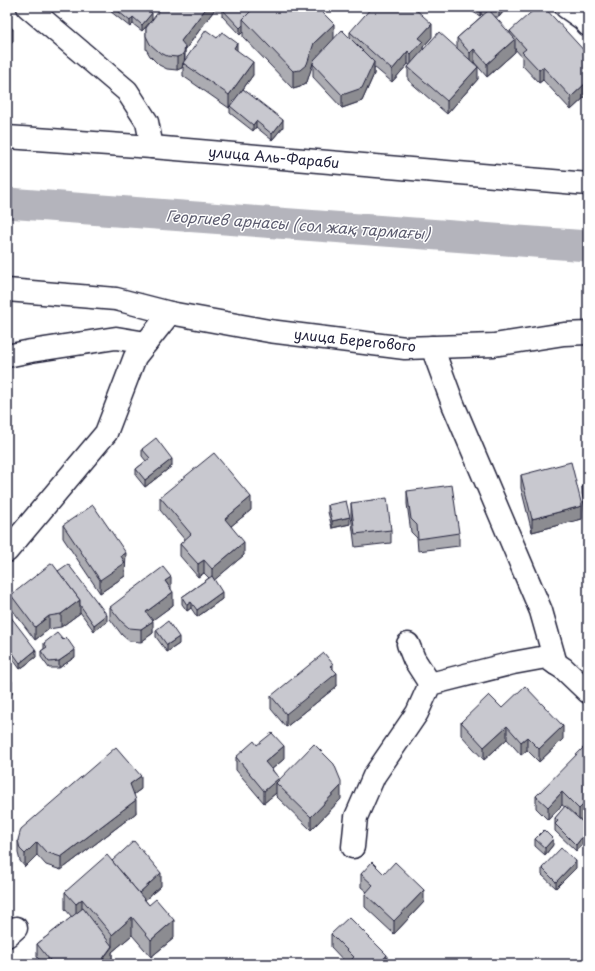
<svg xmlns="http://www.w3.org/2000/svg" width="595" height="971" viewBox="0 0 595 971" font-family="'Playpen Sans',sans-serif">
	<style>
		.lines { fill: none; stroke-linecap: round; stroke-linejoin: round }
		.canal { stroke: #b4b4bc; stroke-width: 31 }
		.street-casing { stroke: #22223b; stroke-width: 25 }
		.street { stroke: #fff; stroke-width: 22 }
		.wall { fill: #acacb2; stroke: #22223b }
		.shaded-wall { fill: #8c8c91; stroke: #22223b }
		.building { fill: #c8c8cf; stroke: #22223b }
		.labels { text-anchor: middle; dominant-baseline: central; stroke-width: 3; stroke-linejoin: round; paint-order: stroke }
		.street-label { font-size: 14px; fill: #22223b; stroke: #fff }
		.water-label { font-size: 15px; font-style: italic; fill: #5c5c6f; stroke: #fff }
	</style>
	<rect width="100%" height="100%" fill="#fff"/>
	<filter id="ink" filterUnits="userSpaceOnUse"><feTurbulence type="fractalNoise" baseFrequency=".025" numOctaves="2"/><feDisplacementMap in="SourceGraphic" scale="8" xChannelSelector="R" yChannelSelector="G"/><feConvolveMatrix kernelMatrix="1 2 1 2 8 2 1 2 1" color-interpolation-filters="sRGB"/></filter>
	<g filter="url(#ink)">
		<g class="lines">
			<path class="canal" d="M7,203L588,246"/>
			<g class="street-casing">
				<g id="street">
					<path d="M28,7L127,91L147,122L152,147"/>
					<path d="M566,7L583,19L588,25"/>
					<path d="M7,137L152,147L588,184"/>
					<path d="M7,290L116,299L170,313L269,331L405,348L494,345L564,334L588,333"/>
					<path d="M432,347L453,404L541,611L556,664"/>
					<path d="M7,356L31,351L116,338L146,343"/>
					<path d="M7,551L106,433L135,357L170,313"/>
					<path d="M408,644L414,659L430,684"/>
					<path d="M353,847L356,817L374,776L417,713L430,684L513,663L546,657L564,669L588,692"/>
					<path d="M7,936L16,928"/>
				</g>
			</g>
			<use href="#street" class="street"/>
		</g>
		<g class="wall">
			<path d="M105,7H144L152,20L142,31L133,24L130,27Z"/>
			<path d="M215,7V9L185,50V60L217,38L237,50L253,75L243,89L283,127L272,140L256,127L253,131L230,113V108H229L183,76V67L177,70L167,69L159,65L150,56L146,49V28Z"/>
			<path d="M464,7H507L499,17H495L510,34V31L588,55V94L571,110L543,80L539,83L522,65V57L515,49V52L487,77L474,62V63L478,79L447,114L408,80V67L410,65L408,64L392,82L374,67V74L362,101L342,108L313,77V62L307,82L300,87L293,89L243,37V32L240,35L222,16V9H253L334,39L350,38V32L432,37L423,47V51L457,48V38L483,15L481,14L480,16Z"/>
			<path d="M142,449L172,466L145,487L136,476V469L146,461L142,456Z"/>
			<path d="M521,475L582,519L532,532L521,488Z"/>
			<path d="M588,486L587,520L582,494V487Z"/>
			<path d="M407,491L459,533V546L418,551L417,538L411,532L407,504Z"/>
			<path d="M160,497L251,510L231,526L244,555L214,580L222,599L197,617L191,608L187,611L182,604V597L209,578L204,573L198,577L180,556V544L185,540L160,510Z"/>
			<path d="M351,503L391,530V543L355,547L351,515Z"/>
			<path d="M328,505L350,524L332,528L328,512Z"/>
			<path d="M63,525L126,566H125V576L100,593L63,538Z"/>
			<path d="M58,571L107,622L94,631L80,612V613L61,627L49,629L35,640L11,608V595Z"/>
			<path d="M171,589L173,605L152,620L153,633L141,642L129,641L122,635L110,619V607Z"/>
			<path d="M7,618L36,657L20,669L7,651Z"/>
			<path d="M588,622V640L586,636V623Z"/>
			<path d="M156,630L179,644L167,652L156,637Z"/>
			<path d="M44,643L75,657L59,668H49L41,657V651L44,649Z"/>
			<path d="M333,669L337,686L286,727L271,709V696Z"/>
			<path d="M502,708L563,739L539,762L527,750L521,755L507,739L484,760L461,735V722Z"/>
			<path d="M257,745L284,759L272,769L279,780L341,799L311,830L276,796V793L264,803L236,770V757Z"/>
			<path d="M588,751V813L581,820L588,827V848L583,843L576,851L555,831V818L565,807L562,805L548,820L536,808V796Z"/>
			<path d="M141,789L134,794L136,813L61,870L46,865L37,855L25,867L20,861L18,853V840Z"/>
			<path d="M535,839L553,845L545,855L535,846Z"/>
			<path d="M112,861L161,886L145,900L174,938L151,957L132,935L112,952V959L108,964H43L37,957V944L72,917L65,909V892Z"/>
			<path d="M542,868H576L556,888L542,875Z"/>
			<path d="M361,874H384L424,902L394,934L365,907V894L367,892L361,887Z"/>
			<path d="M331,934L387,964H347L331,947Z"/>
		</g>
		<g class="shaded-wall">
			<path d="M207,7H215V9L185,50L184,65L183,63L182,68L177,70V57L181,41Z"/>
			<path d="M480,7H481V14L480,16Z"/>
			<path d="M499,7H507L499,17Z"/>
			<path d="M152,13V20L142,31V25Z"/>
			<path d="M133,17V24L130,27V21Z"/>
			<path d="M334,24V41L314,60L307,82L300,87L293,89V71L314,43Z"/>
			<path d="M432,24V37L423,47V54L411,67V54L419,38Z"/>
			<path d="M243,25V32L240,35V28Z"/>
			<path d="M13,29V42L7,48V35Z"/>
			<path d="M515,39V52L487,77V64Z"/>
			<path d="M237,43V55L234,48Z"/>
			<path d="M474,49V62L470,66V53Z"/>
			<path d="M408,51V64L392,82V70Z"/>
			<path d="M253,62V75L230,107V106L229,108V95Z"/>
			<path d="M374,62V74L362,101L342,108V95Z"/>
			<path d="M478,67V79L447,114V101Z"/>
			<path d="M543,67V80L539,83V70Z"/>
			<path d="M588,81V94L571,110V97Z"/>
			<path d="M283,120V127L272,140V134Z"/>
			<path d="M256,121V127L253,131V125Z"/>
			<path d="M172,459V466L145,487V480Z"/>
			<path d="M251,497V510L225,531V519Z"/>
			<path d="M582,506V519L532,532V519Z"/>
			<path d="M587,513H588V519L587,520Z"/>
			<path d="M350,517V524L332,528V521Z"/>
			<path d="M244,542V555L212,582V569Z"/>
			<path d="M126,553L125,576L100,593V580L121,556Z"/>
			<path d="M204,560V573L198,577V564Z"/>
			<path d="M171,577V589L165,581Z"/>
			<path d="M173,592V605L146,625V612Z"/>
			<path d="M222,592V599L197,617V610Z"/>
			<path d="M80,600V613L61,627V614Z"/>
			<path d="M191,602V608L187,611V605Z"/>
			<path d="M107,615V622L94,631V625Z"/>
			<path d="M49,616V629L35,640V627Z"/>
			<path d="M153,621V633L141,642V629Z"/>
			<path d="M179,637V644L167,652V645Z"/>
			<path d="M36,650V657L20,669V663Z"/>
			<path d="M75,650V657L59,668V661Z"/>
			<path d="M333,664V676L337,673V686L286,727V714L330,666Z"/>
			<path d="M12,681V694L7,698V685Z"/>
			<path d="M507,726V739L484,760V747Z"/>
			<path d="M563,726V739L539,762V749Z"/>
			<path d="M527,737V750L521,755V742Z"/>
			<path d="M284,746V759L265,775V762Z"/>
			<path d="M141,776V789L130,797V784Z"/>
			<path d="M279,778V786L276,783V793L264,803V791Z"/>
			<path d="M341,786V799L311,830V817Z"/>
			<path d="M562,792V805L548,820V807Z"/>
			<path d="M136,800V813L61,870V857Z"/>
			<path d="M588,800V813L579,822V809Z"/>
			<path d="M583,836V843L576,851V845Z"/>
			<path d="M553,839V845L545,855V848Z"/>
			<path d="M37,842V855L25,867V854Z"/>
			<path d="M576,861V868L556,888V882Z"/>
			<path d="M161,873V886L139,905V893Z"/>
			<path d="M424,890V902L394,934V921Z"/>
			<path d="M82,899V917L76,922V904Z"/>
			<path d="M132,917V935L112,952V959L108,964H99L112,947V935Z"/>
			<path d="M174,920V938L151,957V940Z"/>
			<path d="M387,955V964H379Z"/>
		</g>
		<g class="building">
			<path d="M113,7H144L152,13L142,25L133,17L130,21Z"/>
			<path d="M162,7H207L181,41L185,46L184,52L182,55L177,57L167,56L159,52L150,44L146,36V28Z"/>
			<path d="M225,7H251L253,9L243,19V25L240,28L222,9Z"/>
			<path d="M255,7H317L334,24L314,43L307,64L300,70L293,71L243,19Z"/>
			<path d="M372,7H413L432,24L419,38L423,41L411,54L408,51L392,70L350,32Z"/>
			<path d="M537,7H544L588,55V81L571,97L543,67L539,70L522,52L526,49L510,31Z"/>
			<path d="M489,10L515,39L487,64L474,49L470,53L457,38Z"/>
			<path d="M7,23L13,29L7,35Z"/>
			<path d="M206,30L217,38L222,32L237,43L234,48L253,62L229,95L183,63Z"/>
			<path d="M342,30L374,62L362,88L342,95L313,64L314,60Z"/>
			<path d="M439,32L478,67L447,101L408,67Z"/>
			<path d="M243,89L283,120L272,134L256,121L253,125L230,106Z"/>
			<path d="M156,438L172,459L145,480L136,469L150,458L142,449Z"/>
			<path d="M214,453L251,497L225,519L244,542L212,569L204,560L198,564L180,544L191,534L160,497Z"/>
			<path d="M571,462L582,506L532,519L521,475Z"/>
			<path d="M452,485L459,533L418,539L417,525L411,519L407,491Z"/>
			<path d="M588,486V513H587L582,487Z"/>
			<path d="M387,498L391,530L355,534L351,503Z"/>
			<path d="M346,501L350,517L332,521L328,505Z"/>
			<path d="M93,505L126,553L121,556L125,563L100,580L63,525Z"/>
			<path d="M52,563L80,600L61,614L49,616L35,627L11,595Z"/>
			<path d="M68,564L107,615L94,625L80,605V600L58,571Z"/>
			<path d="M163,567L171,577L165,581L173,592L146,612L153,621L141,629L129,628L122,622L110,607Z"/>
			<path d="M212,576L222,592L197,610L191,602L187,605L182,597Z"/>
			<path d="M10,616L36,650L20,663L7,645V618Z"/>
			<path d="M168,621L179,637L167,645L156,630Z"/>
			<path d="M588,622V627L586,623Z"/>
			<path d="M57,633L63,640L66,637L75,650L59,661L49,662L41,651L47,647L44,643Z"/>
			<path d="M324,653L333,664L330,666L337,673L286,714L271,696Z"/>
			<path d="M7,675L12,681L7,685Z"/>
			<path d="M525,686L563,726L539,749L527,737L521,742L507,726L484,747L461,722L489,695L502,708Z"/>
			<path d="M272,733L284,746L265,762L279,778L264,791L236,757L254,741L257,745Z"/>
			<path d="M314,744L334,764L341,781V786L311,817L276,783Z"/>
			<path d="M116,747L141,776L130,784L136,800L61,857L46,852L37,842L25,854L20,849L18,840L21,829Z"/>
			<path d="M584,747L588,751V800L579,809L562,792L548,807L536,796Z"/>
			<path d="M565,806L588,827V841L583,836L576,845L555,824L558,821L555,818Z"/>
			<path d="M544,830L553,839L545,848L535,839Z"/>
			<path d="M134,841L161,873L139,893L112,861Z"/>
			<path d="M561,848L576,861L556,882L542,868Z"/>
			<path d="M107,855L149,905L156,899L174,920L151,940L132,917L112,935L82,899L76,904L65,892Z"/>
			<path d="M372,862L384,874L395,862L424,890L394,921L365,894L373,885L361,874Z"/>
			<path d="M83,908L112,946L99,964H53L37,944Z"/>
			<path d="M349,917L387,955L379,964H376L374,962L372,964H347L354,957L331,934Z"/>
		</g>
	</g>
	<g class="labels">
		<g class="street-label">
			<text transform="translate(274 157) rotate(5)">улица Аль-Фараби</text>
			<text transform="translate(355 340) rotate(6)">улица Берегового</text>
		</g>
		<g class="water-label">
			<text transform="translate(298 224) rotate(4)">Георгиев арнасы (сол жақ тармағы)</text>
		</g>
	</g>
	<rect width="595" height="971" fill="none" stroke="#fff" stroke-width="24"/>
	<rect x="12" y="12" width="571" height="947" fill="none" stroke="#22223b" stroke-width="1.5" filter="url(#ink)"/>
</svg>
